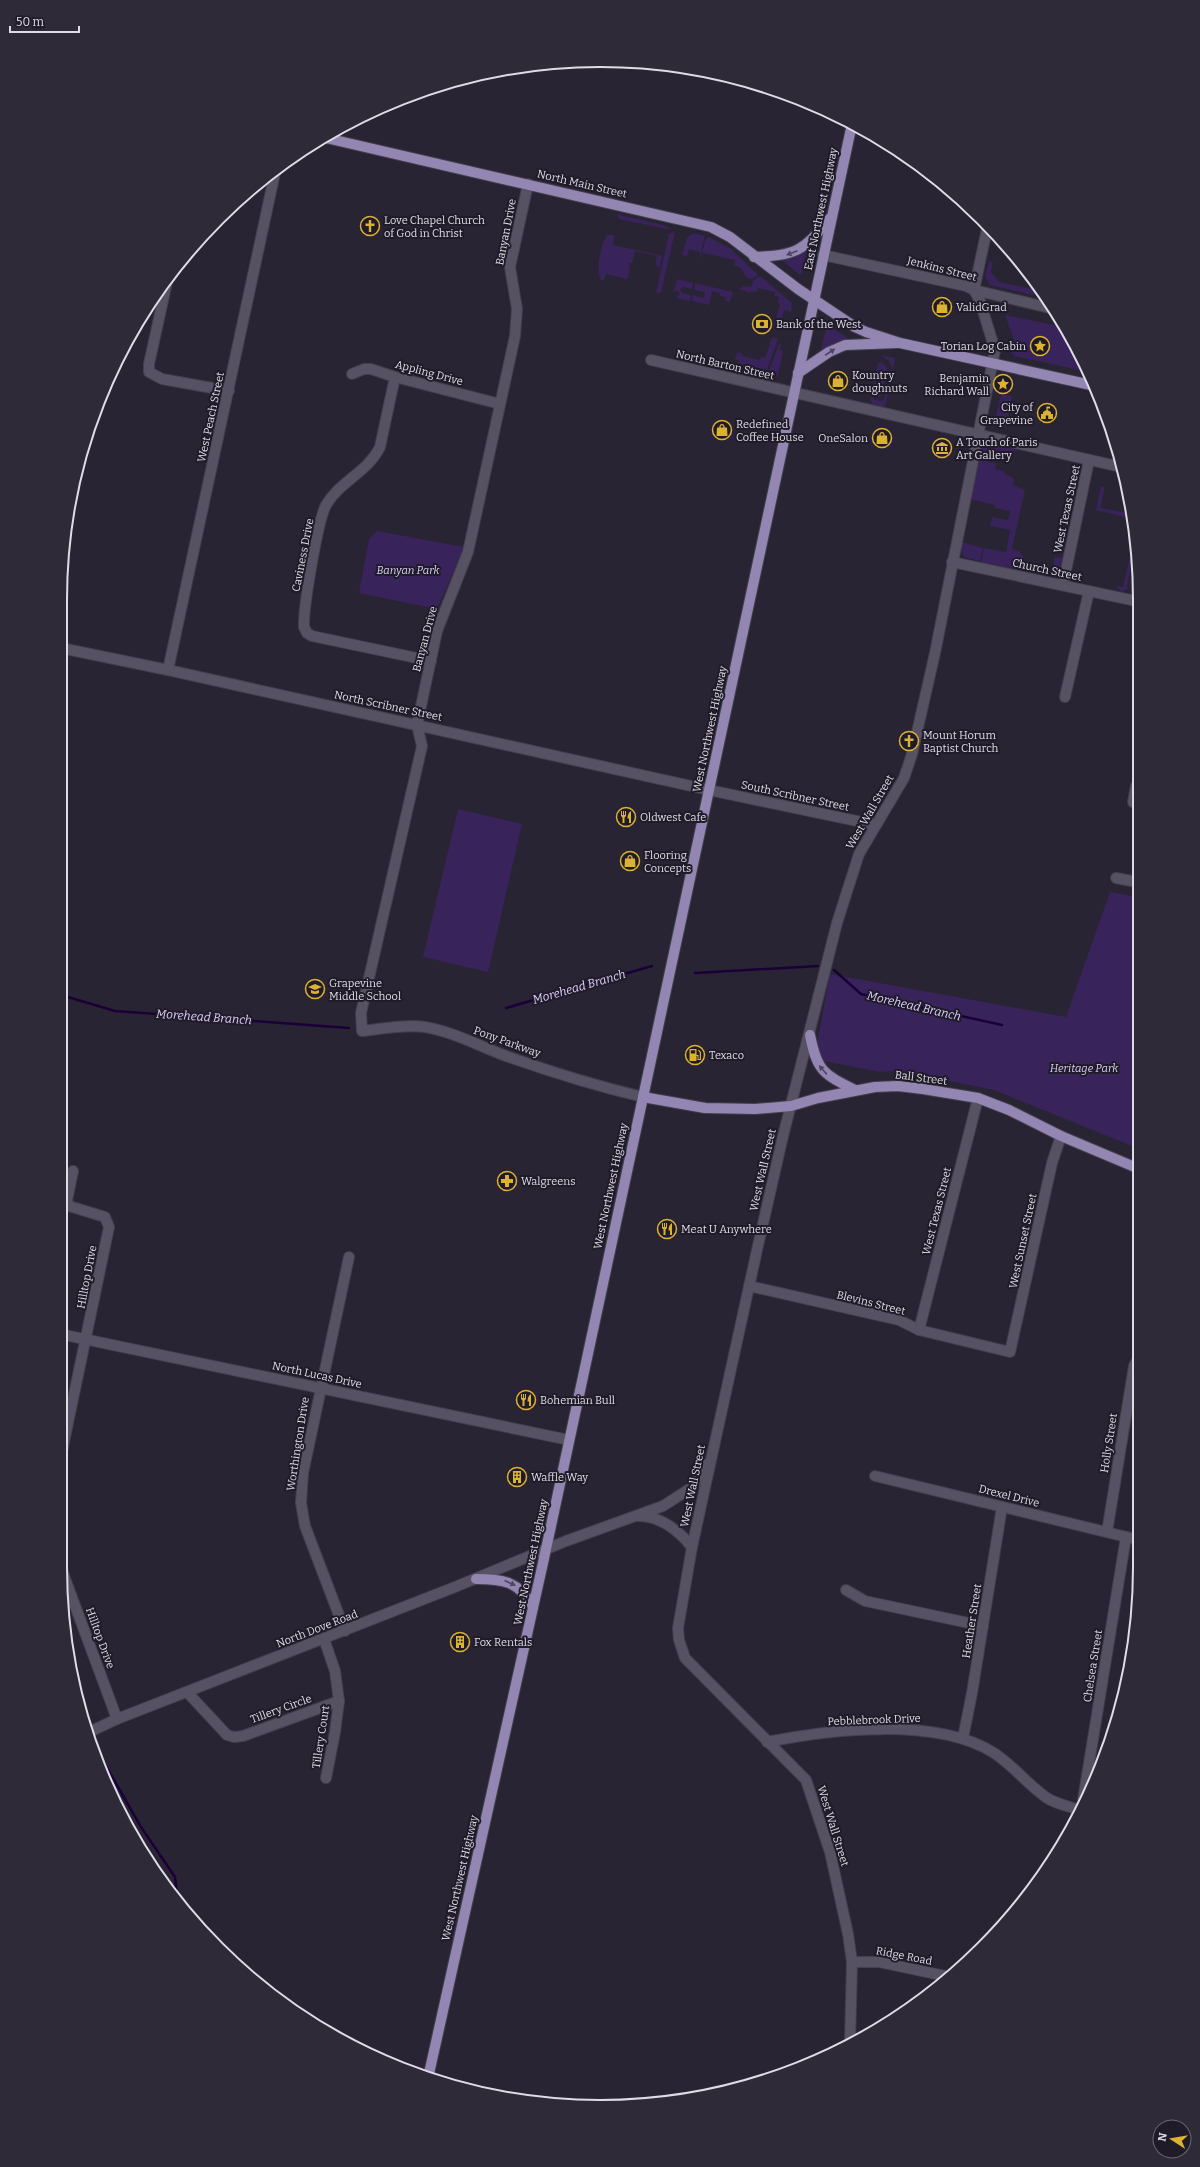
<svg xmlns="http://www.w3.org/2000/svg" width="1200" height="2167" viewBox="0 0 1200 2167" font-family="Bitter,serif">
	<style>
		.green { fill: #39235b }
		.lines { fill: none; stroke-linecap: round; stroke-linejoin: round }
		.stream { stroke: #1b0038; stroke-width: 2.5 }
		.minor-casing { stroke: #433f4c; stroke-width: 12 }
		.major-casing { stroke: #433f4c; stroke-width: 12 }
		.minor { stroke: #575263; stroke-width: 10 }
		.major { stroke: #9486b3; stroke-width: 10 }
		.oneway { fill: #4e4660 }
		.labels { text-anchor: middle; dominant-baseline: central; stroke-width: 4; stroke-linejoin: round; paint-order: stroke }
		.street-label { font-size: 11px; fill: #dfdce7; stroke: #201b29 }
		.poi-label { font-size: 11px; fill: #dfdce7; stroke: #201b29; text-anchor: start }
		.park-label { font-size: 11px; font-style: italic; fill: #dccffb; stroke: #201b29 }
		.water-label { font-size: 12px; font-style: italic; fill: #ded0fd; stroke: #201b29 }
		.rim { fill: none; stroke: #dfdce7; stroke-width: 2 }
	</style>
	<rect width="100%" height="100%" fill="#292434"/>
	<g class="green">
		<path d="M617,214L666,226L672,230L619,219Z"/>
		<path d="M675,232L661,292L656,293L669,234Z"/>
		<path d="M693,233L705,236L699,260L700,252L689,249L687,256L682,255L687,238Z"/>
		<path d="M608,235H614L613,245L662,256L659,270L658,266L655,265L657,256L635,251L632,263H629L630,270L627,279L606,274L604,280H601C595,273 601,241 608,235Z"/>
		<path d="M709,237L731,249L757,274V276L752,279L746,277L741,268L734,265L735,260L703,253L700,260L706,238Z"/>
		<path d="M806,251L802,273L800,275L782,260L792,258Z"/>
		<path d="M989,261L993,262L991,272L999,282L1032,289L1034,283L1041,291L1040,293H1037L1033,295L990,285L985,276Z"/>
		<path d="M760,276L792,303L791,312L784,310L781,320L776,319L780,304L778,303L779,297L774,296L775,292L758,288L757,292L751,291V293L739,289L744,286L751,287L754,280Z"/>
		<path d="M677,279L693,283L692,289L683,287L680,289L682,293L691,295L690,301L676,298L680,294L677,290L674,292Z"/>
		<path d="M695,283L733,292L730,302L726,301L725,297L720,296V293L712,291L709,305L692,301L693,295L704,298L705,292L694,290Z"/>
		<path d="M1005,315L1063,327L1084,371L1014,356L1007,346L1017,348Z"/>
		<path d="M827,325L848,338L849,341L820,353Z"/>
		<path d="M772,337L778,339L767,370L738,363L739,360H735L737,352L742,353V356L759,360L760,357L765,358Z"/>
		<path d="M779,344L781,345L780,350L783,351L778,376L768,373Z"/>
		<path d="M880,355L895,358L885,407L873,404L870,399L871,397L874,398V400L881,401L884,400L892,367L889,361Z"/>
		<path d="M882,362L887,368L882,394L879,397L872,396L873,393L879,394L880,389L873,387L878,363Z"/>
		<path d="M1001,394L1012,396L1006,427L994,424Z"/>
		<path d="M988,444L1016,449L1014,454L997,450L995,461L980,458L982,448Z"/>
		<path d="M979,460L996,463L995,469L1004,471V473L1014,479L1013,485L1025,490L1012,549L1020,552L1028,564L1040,567L1038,573L981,562L984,548L1006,552L1010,530L990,526L992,517L1008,520L1010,511L995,508V505L971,499Z"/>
		<path d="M1101,486L1105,487L1100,508L1128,513L1130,518L1096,510Z"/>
		<path d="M1071,511L1059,574L1055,577L1052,576L1055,557L1061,558L1063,551L1056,549V547H1064Z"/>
		<path d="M377,531L464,547L437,609L359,593L369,539Z"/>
		<path d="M1128,536H1135V546L1127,586L1128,589H1126L1123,592L1116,588L1117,586L1123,587L1134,539L1127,538Z"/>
		<path d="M962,542L983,548L980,561L964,557L960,547Z"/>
		<path d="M458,809L522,824L488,972L423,957Z"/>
		<path d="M1110,892L1137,897V1148L994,1090L901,1071L880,1072L824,1061L816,1050L830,974L1066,1017Z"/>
	</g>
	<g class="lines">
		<g class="stream">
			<path d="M834,970L861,994L1002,1025"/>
			<path d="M695,973L818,966"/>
			<path d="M61,995L115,1011L349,1028"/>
			<path d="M506,1008L652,966"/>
			<path d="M97,1759L106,1766L141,1827L175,1877L178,1903"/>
		</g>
		<g class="minor-casing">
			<g id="minor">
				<path d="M528,184L510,267L517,309L515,336L468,552L437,631L417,725L422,746L361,1013L362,1031C382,1029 405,1024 425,1027C454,1032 479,1046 506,1056C551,1072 596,1086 643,1097"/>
				<path d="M823,255L966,286L974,290L1054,309"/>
				<path d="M167,282L149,364V372L162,379L229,391"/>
				<path d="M974,290L987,229"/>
				<path d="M651,360L1121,467"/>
				<path d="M352,374L364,369H371L395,377L500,404"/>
				<path d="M395,377L380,447C368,472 340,481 326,505C318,520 303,608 304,627L307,633L312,636L431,661"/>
				<path d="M952,562L1136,601"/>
				<path d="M1063,585L1089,460"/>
				<path d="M61,648L168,670L709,790L876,825"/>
				<path d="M168,670L276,168"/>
				<path d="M1065,697L1089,591"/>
				<path d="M1133,802L1136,786"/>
				<path d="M1116,878L1137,882"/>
				<path d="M749,1286L899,1320L919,1330L1010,1352L1052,1163L1061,1136"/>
				<path d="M919,1330L978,1098"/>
				<path d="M60,1334L569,1440"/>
				<path d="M60,1461L109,1227L105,1217L69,1206L67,1200L73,1171"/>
				<path d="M875,1476L1139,1540"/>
				<path d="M638,1516C661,1516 679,1531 692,1547"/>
				<path d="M1107,1532L1134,1366L1138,1359"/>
				<path d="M60,1565L117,1719"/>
				<path d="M846,1590L865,1601L983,1626"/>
				<path d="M345,1631L305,1526L301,1503L303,1473L349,1257"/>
				<path d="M187,1692L227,1735L234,1737L243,1736L339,1701L335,1671L324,1639"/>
				<path d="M87,1733L117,1719L455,1587L566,1541L663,1506L691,1488L707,1464"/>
				<path d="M963,1738L972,1693L1002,1507"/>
				<path d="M767,1742C831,1729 937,1717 994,1753C1014,1766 1028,1785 1047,1798C1056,1804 1069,1806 1079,1810"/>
				<path d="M326,1778L335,1732L339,1701"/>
				<path d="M1083,1800L1126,1537"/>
				<path d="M852,1962H879L950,1977"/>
				<path d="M850,2043L852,1962L848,1934L830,1852L806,1780L685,1658L679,1640L678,1628L692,1547L757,1250L783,1136L837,923L859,854L904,778L912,754L935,653L995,350L980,301L974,290"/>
			</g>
		</g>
		<g class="major-casing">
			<g id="major">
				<path d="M326,138L711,227L730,237L798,289L855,327L866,332L900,343L1091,385"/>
				<path d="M754,257C796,255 803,252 829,219"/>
				<path d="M798,373L829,352L845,345L897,343"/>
				<path d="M810,1035C817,1071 823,1074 855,1090"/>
				<path d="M643,1097L705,1108L755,1109L791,1106L818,1098L875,1087L898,1086L923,1089L978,1098L1009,1110L1061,1136L1137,1168"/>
				<path d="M476,1579C503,1579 519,1581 533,1607"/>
				<path d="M428,2078L543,1563L852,124"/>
			</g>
		</g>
		<use href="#minor" class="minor"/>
		<use href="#major" class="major"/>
	</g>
	<defs><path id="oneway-solid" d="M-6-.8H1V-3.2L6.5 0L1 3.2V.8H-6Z"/></defs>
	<g class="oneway">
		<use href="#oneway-solid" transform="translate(792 253) rotate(159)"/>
		<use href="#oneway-solid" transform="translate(830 352) rotate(-33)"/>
		<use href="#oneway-solid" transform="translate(823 1070) rotate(-131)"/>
		<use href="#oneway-solid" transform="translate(510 1583) rotate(24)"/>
	</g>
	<defs>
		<g id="church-ring" transform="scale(1)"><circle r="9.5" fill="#201b29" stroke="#dcb233" stroke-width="1.5"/><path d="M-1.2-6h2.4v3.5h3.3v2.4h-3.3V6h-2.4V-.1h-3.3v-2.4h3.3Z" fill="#dcb233"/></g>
		<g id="shop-ring" transform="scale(1)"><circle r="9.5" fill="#201b29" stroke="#dcb233" stroke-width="1.5"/><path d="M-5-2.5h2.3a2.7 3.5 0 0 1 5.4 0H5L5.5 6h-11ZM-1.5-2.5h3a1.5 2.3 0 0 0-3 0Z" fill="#dcb233"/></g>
		<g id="bank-ring" transform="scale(1)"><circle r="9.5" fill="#201b29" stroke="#dcb233" stroke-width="1.5"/><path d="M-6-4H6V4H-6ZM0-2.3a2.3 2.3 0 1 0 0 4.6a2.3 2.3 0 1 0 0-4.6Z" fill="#dcb233"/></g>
		<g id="sight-ring" transform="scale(1)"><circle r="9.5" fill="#201b29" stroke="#dcb233" stroke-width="1.5"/><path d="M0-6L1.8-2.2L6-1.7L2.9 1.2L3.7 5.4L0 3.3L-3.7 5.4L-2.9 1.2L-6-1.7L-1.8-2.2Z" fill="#dcb233"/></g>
		<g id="civic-ring" transform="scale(1)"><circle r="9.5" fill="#201b29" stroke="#dcb233" stroke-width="1.5"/><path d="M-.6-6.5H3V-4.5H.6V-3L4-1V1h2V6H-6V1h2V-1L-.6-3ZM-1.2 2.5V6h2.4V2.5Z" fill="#dcb233"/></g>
		<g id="museum-ring" transform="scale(1)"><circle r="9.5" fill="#201b29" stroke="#dcb233" stroke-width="1.5"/><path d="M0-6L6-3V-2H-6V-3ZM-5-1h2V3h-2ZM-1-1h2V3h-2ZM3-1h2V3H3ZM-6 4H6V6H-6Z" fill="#dcb233"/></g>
		<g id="restaurant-ring" transform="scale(1)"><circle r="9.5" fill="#201b29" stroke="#dcb233" stroke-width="1.5"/><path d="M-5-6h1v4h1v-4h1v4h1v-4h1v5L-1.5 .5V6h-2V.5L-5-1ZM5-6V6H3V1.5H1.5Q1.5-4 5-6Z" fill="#dcb233"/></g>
		<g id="school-ring" transform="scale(1)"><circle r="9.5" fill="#201b29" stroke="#dcb233" stroke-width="1.5"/><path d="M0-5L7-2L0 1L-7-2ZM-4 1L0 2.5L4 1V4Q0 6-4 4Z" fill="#dcb233"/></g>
		<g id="fuel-ring" transform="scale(1)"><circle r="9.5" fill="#201b29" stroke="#dcb233" stroke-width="1.5"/><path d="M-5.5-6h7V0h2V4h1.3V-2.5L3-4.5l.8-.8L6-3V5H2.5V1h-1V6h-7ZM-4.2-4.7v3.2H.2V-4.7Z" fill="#dcb233"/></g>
		<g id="pharmacy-ring" transform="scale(1)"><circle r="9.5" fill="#201b29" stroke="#dcb233" stroke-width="1.5"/><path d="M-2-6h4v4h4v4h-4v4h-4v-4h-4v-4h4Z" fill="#dcb233"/></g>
		<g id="building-ring" transform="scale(1)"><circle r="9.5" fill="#201b29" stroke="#dcb233" stroke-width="1.5"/><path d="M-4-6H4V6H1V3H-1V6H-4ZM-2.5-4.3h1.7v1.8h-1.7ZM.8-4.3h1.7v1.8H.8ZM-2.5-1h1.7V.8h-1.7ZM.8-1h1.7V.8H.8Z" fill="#dcb233"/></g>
	</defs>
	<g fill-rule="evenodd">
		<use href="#church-ring" x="370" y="226"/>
		<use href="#shop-ring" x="942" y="307"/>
		<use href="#bank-ring" x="762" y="324"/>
		<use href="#sight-ring" x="1040" y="346"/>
		<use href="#shop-ring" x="838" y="381"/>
		<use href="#sight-ring" x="1003" y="384"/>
		<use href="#civic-ring" x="1047" y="413"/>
		<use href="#shop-ring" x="722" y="430"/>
		<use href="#shop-ring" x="882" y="438"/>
		<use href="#museum-ring" x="942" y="448"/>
		<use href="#church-ring" x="909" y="741"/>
		<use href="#restaurant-ring" x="626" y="817"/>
		<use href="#shop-ring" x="630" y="861"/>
		<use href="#school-ring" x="315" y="989"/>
		<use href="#fuel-ring" x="695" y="1055"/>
		<use href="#pharmacy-ring" x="507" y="1181"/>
		<use href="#restaurant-ring" x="667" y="1229"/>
		<use href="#restaurant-ring" x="526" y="1400"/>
		<use href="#building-ring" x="517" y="1477"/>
		<use href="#building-ring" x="460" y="1642"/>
	</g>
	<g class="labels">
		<g class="street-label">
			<text transform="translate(582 184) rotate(13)">North Main Street</text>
			<text transform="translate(821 209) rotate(-78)">East Northwest Highway</text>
			<text transform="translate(506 232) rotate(-79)">Banyan Drive</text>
			<text transform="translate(942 269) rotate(14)">Jenkins Street</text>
			<text transform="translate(725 365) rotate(13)">North Barton Street</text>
			<text transform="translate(429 373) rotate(15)">Appling Drive</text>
			<text transform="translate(211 417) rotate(-78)">West Peach Street</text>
			<text transform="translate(1067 509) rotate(-78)">West Texas Street</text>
			<text transform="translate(303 555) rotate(-79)">Caviness Drive</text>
			<text transform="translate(1047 570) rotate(12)">Church Street</text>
			<text transform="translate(425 639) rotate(-75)">Banyan Drive</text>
			<text transform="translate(388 706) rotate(12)">North Scribner Street</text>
			<text transform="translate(710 729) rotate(-78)">West Northwest Highway</text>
			<text transform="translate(795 796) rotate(12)">South Scribner Street</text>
			<text transform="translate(870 812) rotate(-60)">West Wall Street</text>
			<text transform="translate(507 1042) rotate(20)">Pony Parkway</text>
			<text transform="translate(921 1078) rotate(7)">Ball Street</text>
			<text transform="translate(763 1170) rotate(-77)">West Wall Street</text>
			<text transform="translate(611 1186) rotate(-78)">West Northwest Highway</text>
			<text transform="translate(937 1211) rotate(-76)">West Texas Street</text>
			<text transform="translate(1023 1241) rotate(-78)">West Sunset Street</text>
			<text transform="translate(87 1277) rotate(-79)">Hilltop Drive</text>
			<text transform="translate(871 1303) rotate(14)">Blevins Street</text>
			<text transform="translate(317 1375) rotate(12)">North Lucas Drive</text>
			<text transform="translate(1109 1443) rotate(-81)">Holly Street</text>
			<text transform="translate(298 1444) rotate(-81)">Worthington Drive</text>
			<text transform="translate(693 1486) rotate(-78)">West Wall Street</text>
			<text transform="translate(1009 1496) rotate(14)">Drexel Drive</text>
			<text transform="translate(531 1562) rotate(-78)">West Northwest Highway</text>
			<text transform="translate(972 1621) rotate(-81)">Heather Street</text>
			<text transform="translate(317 1629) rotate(-21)">North Dove Road</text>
			<text transform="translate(100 1638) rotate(70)">Hilltop Drive</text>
			<text transform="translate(1093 1666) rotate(-81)">Chelsea Street</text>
			<text transform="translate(281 1709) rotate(-20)">Tillery Circle</text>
			<text transform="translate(874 1720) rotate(-2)">Pebblebrook Drive</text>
			<text transform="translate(321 1737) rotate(-81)">Tillery Court</text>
			<text transform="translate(833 1826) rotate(73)">West Wall Street</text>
			<text transform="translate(460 1878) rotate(-77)">West Northwest Highway</text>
			<text transform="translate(904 1956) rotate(11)">Ridge Road</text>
		</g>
		<g class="poi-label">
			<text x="384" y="220">Love Chapel Church<tspan x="384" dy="13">of God in Christ</tspan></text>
			<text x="956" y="307">ValidGrad</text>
			<text x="776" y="324">Bank of the West</text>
			<text x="1026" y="346" text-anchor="end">Torian Log Cabin</text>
			<text x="852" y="375">Kountry<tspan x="852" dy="13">doughnuts</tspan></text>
			<text x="989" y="378" text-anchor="end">Benjamin<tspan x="989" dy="13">Richard Wall</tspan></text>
			<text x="1033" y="407" text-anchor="end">City of<tspan x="1033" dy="13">Grapevine</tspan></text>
			<text x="736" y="424">Redefined<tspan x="736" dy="13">Coffee House</tspan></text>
			<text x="868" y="438" text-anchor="end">OneSalon</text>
			<text x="956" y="442">A Touch of Paris<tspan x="956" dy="13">Art Gallery</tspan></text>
			<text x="923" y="735">Mount Horum<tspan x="923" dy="13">Baptist Church</tspan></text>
			<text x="640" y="817">Oldwest Cafe</text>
			<text x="644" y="855">Flooring<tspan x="644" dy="13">Concepts</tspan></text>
			<text x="329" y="983">Grapevine<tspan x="329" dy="13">Middle School</tspan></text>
			<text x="709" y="1055">Texaco</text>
			<text x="521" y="1181">Walgreens</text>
			<text x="681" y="1229">Meat U Anywhere</text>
			<text x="540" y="1400">Bohemian Bull</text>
			<text x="531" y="1477">Waffle Way</text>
			<text x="474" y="1642">Fox Rentals</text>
		</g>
		<g class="park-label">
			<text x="408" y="570">Banyan Park</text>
			<text x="1084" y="1068">Heritage Park</text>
		</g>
		<g class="water-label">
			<text transform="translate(579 987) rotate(-16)">Morehead Branch</text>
			<text transform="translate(914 1006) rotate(13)">Morehead Branch</text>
			<text transform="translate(204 1017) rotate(4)">Morehead Branch</text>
		</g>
	</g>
	<path d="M0 0H1200V2167H0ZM600 67H600A533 533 0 0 1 1133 600V1567A533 533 0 0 1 600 2100H600A533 533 0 0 1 67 1567V600A533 533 0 0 1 600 67Z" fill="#2f2a38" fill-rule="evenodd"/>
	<path class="rim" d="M600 67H600A533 533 0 0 1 1133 600V1567A533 533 0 0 1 600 2100H600A533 533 0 0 1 67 1567V600A533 533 0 0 1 600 67Z"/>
	<g transform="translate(1172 2139) rotate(282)"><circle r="19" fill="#201b29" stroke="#6c6875"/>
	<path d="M0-3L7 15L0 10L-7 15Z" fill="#dcb233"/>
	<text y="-6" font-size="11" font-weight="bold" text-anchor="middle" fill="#dfdce7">N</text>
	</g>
	<path d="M10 26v6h69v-6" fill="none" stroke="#dfdce7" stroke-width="2"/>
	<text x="16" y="26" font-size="12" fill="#dfdce7" stroke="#201b29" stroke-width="3" paint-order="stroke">50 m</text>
</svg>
